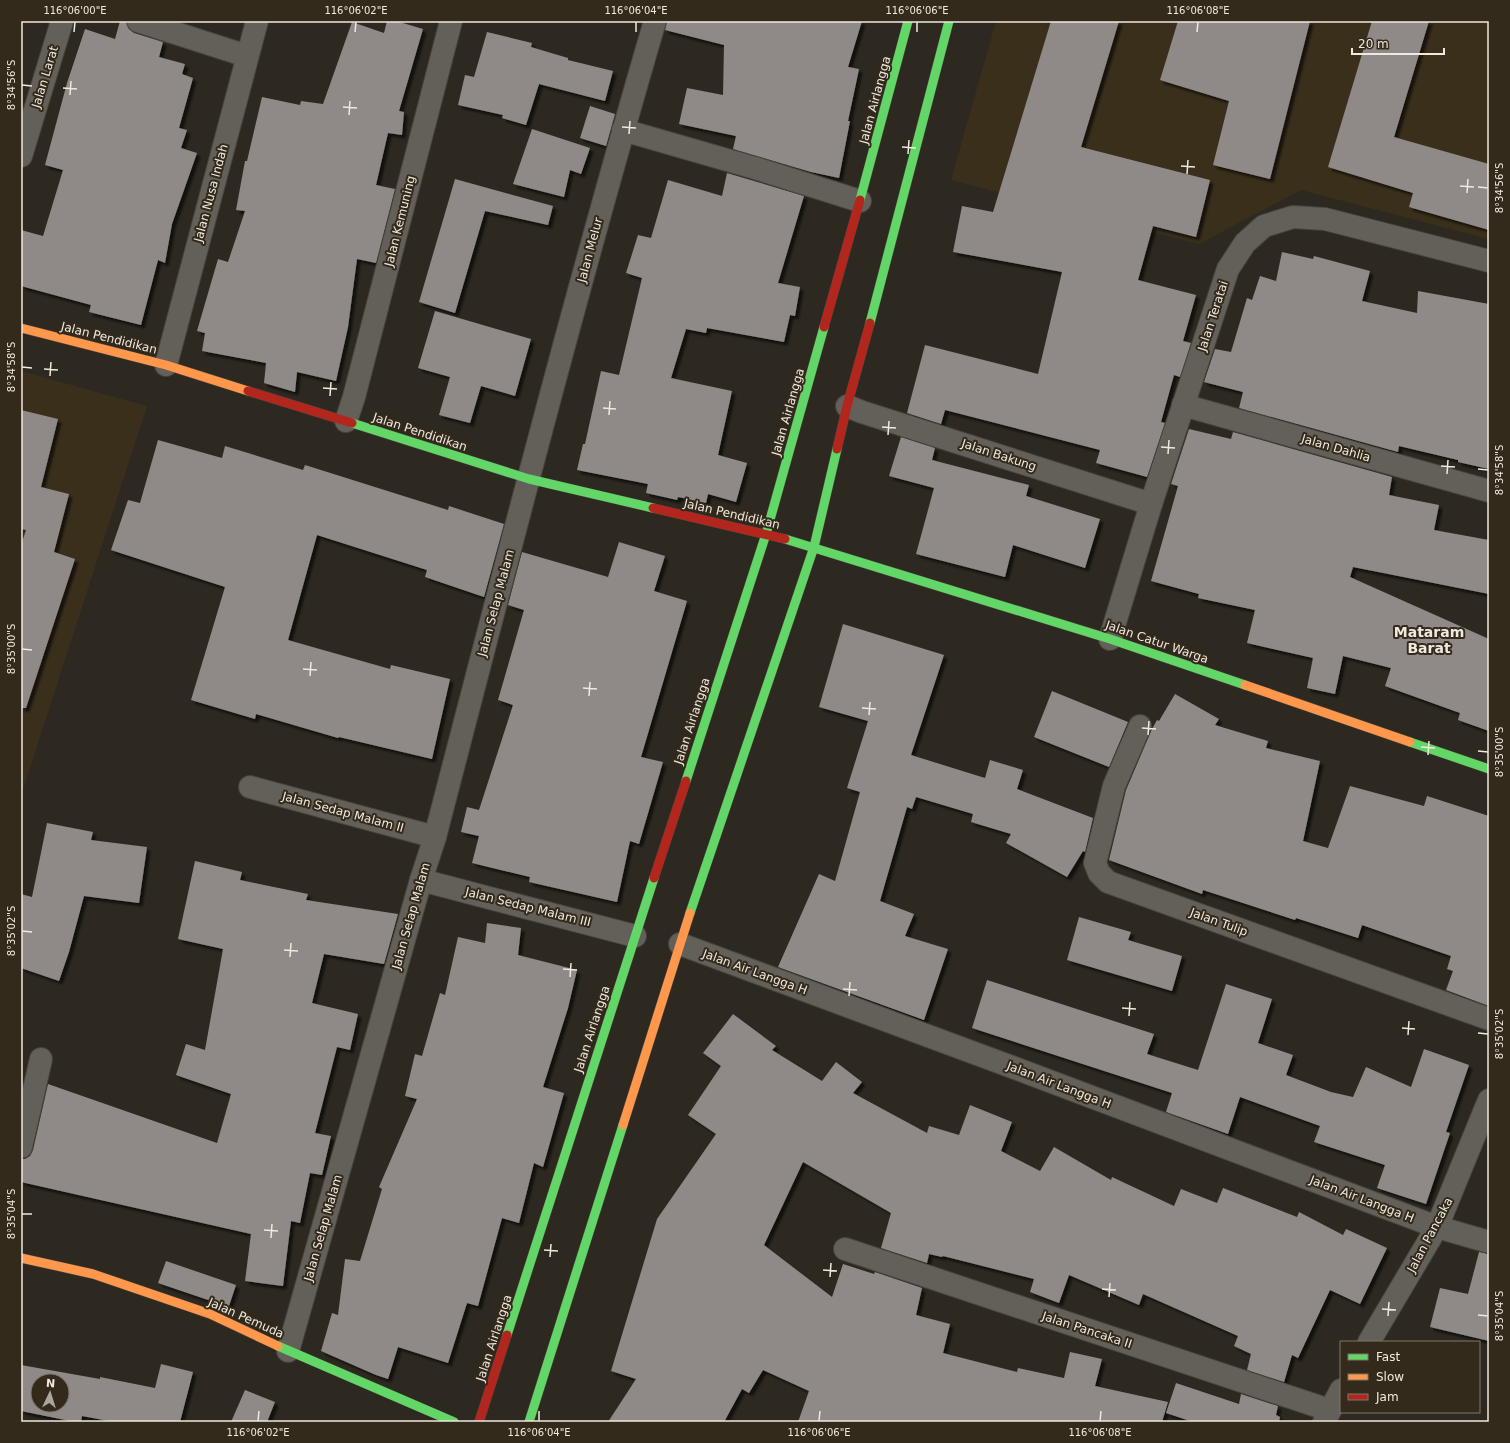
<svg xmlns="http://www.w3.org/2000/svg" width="1510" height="1443" viewBox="0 0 1510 1443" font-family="'DejaVu Sans',sans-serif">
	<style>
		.built { fill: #3a2f1b }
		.building { fill: #8f8987; fill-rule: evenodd; filter: url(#shadow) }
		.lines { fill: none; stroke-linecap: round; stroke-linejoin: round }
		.street-casing { stroke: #49453d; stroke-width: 24 }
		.fast-casing { stroke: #49453d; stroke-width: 10 }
		.slow-casing { stroke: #49453d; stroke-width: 10 }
		.jam-casing { stroke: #49453d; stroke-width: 10 }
		.street { stroke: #635f59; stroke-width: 22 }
		.fast { stroke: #63d668; stroke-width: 9 }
		.slow { stroke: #ff974d; stroke-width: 9 }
		.jam { stroke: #b3261e; stroke-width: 9 }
		.ticks { fill: none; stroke: #efe9df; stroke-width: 1.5 }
		.labels { text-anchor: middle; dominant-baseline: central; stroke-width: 4; stroke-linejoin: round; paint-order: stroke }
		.street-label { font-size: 12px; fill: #efe9df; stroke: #332a1b }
		.quarter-label { font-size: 14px; font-weight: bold; fill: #efe9df; stroke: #332a1b }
		.neatline { fill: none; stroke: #efe9df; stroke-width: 1.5 }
		.ticks-label { font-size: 10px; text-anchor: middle; fill: #efe9df }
	</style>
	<defs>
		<filter id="shadow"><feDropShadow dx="3.5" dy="3.5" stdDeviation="1" flood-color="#0009"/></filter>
	</defs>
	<rect width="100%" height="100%" fill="#2d2921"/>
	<g class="built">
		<path d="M996,21H1489V239L1301,190L1199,244L951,180Z"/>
		<path d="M21,371L147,406L21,796Z"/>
	</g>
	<g class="building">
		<path d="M120,21H126L129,29L134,33L163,42L159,57L185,64L182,74L193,78L179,128L187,130L181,148L197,153L172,224L165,263L158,260L141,325L89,312L91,305L21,286V230L43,236L63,170L45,165L67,83L85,29L115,39Z"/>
		<path d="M387,21H396L423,29L399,111L404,112L402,135L388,133L376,185L395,189L376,263L357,259L348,327L336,381L297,372L295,392L264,383L266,363L202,351L205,333L197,331L218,259L228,262L245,211L236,210L245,161H247L262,97L300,105L301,101L323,104L352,22L384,33Z"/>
		<path d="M667,21H862L848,67L859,69L848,121H850L839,178L811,172L733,149L736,136L679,124L687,88L723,95L724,45L665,30Z"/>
		<path d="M1051,21H1119L1081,147L1210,180L1196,237L1153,226L1138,280L1196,295L1183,341L1191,343L1180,377L1174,375L1161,422L1165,423L1147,477L1096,463L1100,450L945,410L941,424L907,413L925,345L1038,374L1062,272L953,252L962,206L993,212Z"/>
		<path d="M1178,21H1310L1270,179L1213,165L1229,101L1160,80Z"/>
		<path d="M1372,21H1429L1394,137L1489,164V230L1409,207L1413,193L1328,167Z"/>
		<path d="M487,32L532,43L531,47L568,58V60L613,71L605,101L539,84L526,125L502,118L503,115L458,105L465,75L474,77Z"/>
		<path d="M590,106L615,114L606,146L580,138Z"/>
		<path d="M532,129L590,148L581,174L570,170L564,197L513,184Z"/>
		<path d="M727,173L804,196L778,283L800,287L795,316L790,315L784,342L707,328L706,333L686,329L671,378L732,391L718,455L747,463L736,502L708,494L706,503L678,497L677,500L664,497L646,493L648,484L577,470L583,444H585L601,371L619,375L642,278L626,273L638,235L651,238L668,180L722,196Z"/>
		<path d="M455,179L553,206L548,225L485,211L455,313L419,302Z"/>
		<path d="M1282,252L1313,259L1314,256L1370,271L1362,301L1417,313L1418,291L1489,304V469L1458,462V460L1399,446L1398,452L1239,408L1243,392L1204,382L1215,349L1231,352L1247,298L1252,300L1260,276L1276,281Z"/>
		<path d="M435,311L531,339L515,396L481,386L470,423L439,415L450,377L418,368Z"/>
		<path d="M21,410L58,419L41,487L69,494L54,552L75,559L26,708H21V545L26,530L21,529Z"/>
		<path d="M1189,429L1231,439L1233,432L1392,477L1389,495L1439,505L1434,530L1489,540V594L1353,567L1350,577L1489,639V731L1458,720L1460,713L1385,686L1391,668L1343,656L1335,694L1307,688L1313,658L1247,643L1255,610L1198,598L1199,594L1151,581L1178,486L1171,484Z"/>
		<path d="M901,437L935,448L932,460L1029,485L1026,496L1100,519L1085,568L1013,545L1005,577L916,554L934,488L889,476Z"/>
		<path d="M158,440L222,458L225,446L303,470L305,465L448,510L449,506L504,524L484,597L425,577L427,570L317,535L288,640L390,669L391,665L450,679L432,759L339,737L338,738L256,714L255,719L191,700L225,587L111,550L128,500L140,503Z"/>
		<path d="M619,542L665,556L654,591L687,601L641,757L663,762L639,844L630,841L617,902L529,882L530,877L472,863L479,836L461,832L467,807L479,810L513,705L498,700L524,610L508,605L522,552L608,577Z"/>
		<path d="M843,624L944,655L911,755L985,778L990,760L1023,770L1017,789L1093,818L1085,852L1083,851L1067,877L1006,843L1011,834L971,822L973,814L916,797L912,809L907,807L880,901L914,914L905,936L948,949L924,1020L778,967L819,874L835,881L860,792L847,788L868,721L819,707Z"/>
		<path d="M1052,691L1128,722L1109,767L1034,737Z"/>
		<path d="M1175,694L1219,719L1215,725L1268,741L1266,748L1320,761L1303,841L1328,848L1350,786L1424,806L1427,796L1489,816V1006L1446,990L1453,971L1447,969L1451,956L1362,925L1358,938L1296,918L1295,920L1203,890L1202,894L1109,860L1126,790L1152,729L1157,720L1159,721Z"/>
		<path d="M47,823L93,832L91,840L147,847L139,903L84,896L69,952L59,981L21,968V894L32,897Z"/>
		<path d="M195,861L242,872L240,880L308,894L306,900L398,914L384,964L324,954L312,1003L358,1014L350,1050L337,1047L315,1133L331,1136L322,1175L310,1173L300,1223L291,1221L283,1286L245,1281L251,1234L21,1182V1159H25L30,1156L33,1150L48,1084L217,1143L231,1094L176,1075L186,1044L205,1050L223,949L178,939Z"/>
		<path d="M1079,917L1131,932L1128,940L1182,956L1172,991L1067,960Z"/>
		<path d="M487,923L521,928L518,955L577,970L568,1008L543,1087L564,1093L543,1167L534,1163L519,1223L502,1218L478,1306L467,1303L448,1363L398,1347L388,1379L376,1375L321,1351L332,1313L338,1315L345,1259L360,1261L382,1189L379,1187L417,1099L405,1096L415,1054L422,1056L440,993L445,995L458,937L485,943Z"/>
		<path d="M987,980L1154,1034L1147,1054L1198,1070L1226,984L1272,999L1258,1043L1293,1055L1286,1075L1331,1092L1353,1097L1366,1067L1411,1087L1424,1049L1469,1065L1446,1132L1450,1133L1426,1204L1377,1188L1385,1165L1314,1142L1320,1126L1240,1097L1228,1134L1166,1112L1172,1093L972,1028Z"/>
		<path d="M733,1014L776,1046L772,1050L822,1081L836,1062L862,1082L853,1093L927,1133L929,1126L959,1135L970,1105L1012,1122L1001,1151L1040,1171L1054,1147L1111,1180L1112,1177L1174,1206L1181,1189L1217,1203L1223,1188L1297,1217L1299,1212L1343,1235L1346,1229L1387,1248L1360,1304L1330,1290L1298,1358L1292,1355L1284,1382L1247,1370L1251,1354L1234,1346L1238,1336L1143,1294L1139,1305L1069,1275L1059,1303L1030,1292L1034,1279L943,1256L942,1257L929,1254L927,1263L881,1248L891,1213L803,1162L764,1245L832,1297L843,1264L874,1274L875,1272L922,1288L916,1315L950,1324L943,1353L1017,1372L1018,1368L1064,1378L1070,1352L1102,1359L1095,1386L1168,1402L1162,1422H798L809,1391L763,1370L749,1393L742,1389L724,1422H608L636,1379L611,1371L657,1219L716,1134L688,1115L721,1066L703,1053Z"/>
		<path d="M1479,1252L1489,1254V1341L1430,1327L1440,1288L1468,1294Z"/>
		<path d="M166,1261L236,1285L228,1309L214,1302L158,1283Z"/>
		<path d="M161,1364L193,1372L180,1422H114L82,1416L81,1422H75L21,1411V1365L100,1379V1377L155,1388ZM38,1381H62V1405H38Z"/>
		<path d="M1176,1383L1239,1404L1241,1394L1278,1406L1276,1415L1280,1417L1279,1422H1193L1166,1413Z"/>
		<path d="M245,1390L275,1402L267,1422H231Z"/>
	</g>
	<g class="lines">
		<g class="street-casing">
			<g id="street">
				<path d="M138,21L247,56"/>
				<path d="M623,130L755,168L860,201"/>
				<path d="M21,156L62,21"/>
				<path d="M166,365L257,21"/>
				<path d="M1183,405L1489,491"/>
				<path d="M847,406L862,412L1151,504"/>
				<path d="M346,421L354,397L451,21"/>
				<path d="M1110,639L1151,504L1228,269L1245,243L1264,226L1293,217L1325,219L1489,261"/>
				<path d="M1140,726L1114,786L1098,851L1095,863L1099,873L1108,882L1489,1019"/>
				<path d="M250,787L435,837"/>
				<path d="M421,880L635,936"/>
				<path d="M680,944L1012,1067L1437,1227L1489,1242"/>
				<path d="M21,1147L41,1059"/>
				<path d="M845,1249L1329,1410"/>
				<path d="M1369,1342L1437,1227L1489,1100"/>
				<path d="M288,1351L421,880L435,837C506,564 576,291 655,21"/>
				<path d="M1324,1422L1341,1390"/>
			</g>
		</g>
		<g class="fast-casing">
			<g id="fast">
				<path d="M860,200L908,21"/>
				<path d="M870,323L949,21"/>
				<path d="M352,423L529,479L653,508"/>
				<path d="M785,539L1110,639L1245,685"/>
				<path d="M1410,742L1489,769"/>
				<path d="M686,781L766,534L824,327"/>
				<path d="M690,913L814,547L837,449"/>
				<path d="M507,1335L654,878"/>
				<path d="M278,1346L454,1422"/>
				<path d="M529,1422L623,1125"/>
			</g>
		</g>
		<g class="slow-casing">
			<g id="slow">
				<path d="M21,328L166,365L248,391"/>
				<path d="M1245,685L1410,742"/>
				<path d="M623,1125L690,913"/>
				<path d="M21,1258L93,1274L210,1314L278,1346"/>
			</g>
		</g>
		<g class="jam-casing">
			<g id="jam">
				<path d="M824,327L860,200"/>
				<path d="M248,391L352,423"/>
				<path d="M837,449L847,406L870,323"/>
				<path d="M653,508L785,539"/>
				<path d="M654,878L686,781"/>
				<path d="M479,1422L507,1335"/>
			</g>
		</g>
		<use href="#street" class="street"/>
		<use href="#fast" class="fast"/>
		<use href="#slow" class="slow"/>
		<use href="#jam" class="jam"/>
	</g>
	<path class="ticks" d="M74,32L75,22M355,32L356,22M636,32V22M917,32V22M1197,32L1198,22M22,85L32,86M63,88L77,89M70,95L71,81M343,107L357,108M349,115L350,101M622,127L636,128M629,134L630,121M902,147L916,148M908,154L909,140M1181,166L1195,167M1187,174L1188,160M1460,186L1474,187M1478,187L1488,188M1467,193L1468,179M22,367L32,368M44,369L58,370M50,376L51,362M323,388L337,389M330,396L331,382M603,408L616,409M609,415L610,401M882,427L896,428M888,435L889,421M1161,447L1175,448M1168,454L1169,440M1441,466L1455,467M1478,469L1488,470M1447,474L1448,460M22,649L32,650M303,669L317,670M310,676L311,662M583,688L597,689M589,696L590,682M862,708L876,709M869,715L870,702M1142,728L1156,729M1148,735L1149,721M1421,747L1435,748M1478,751L1488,752M1428,755L1429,741M22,931L32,932M284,950L298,951M290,957L291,943M563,969L577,970M570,977L571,963M843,989L857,990M849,996L850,982M1122,1008L1136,1009M1129,1016L1130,1002M1402,1028L1415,1029M1478,1033L1488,1034M1408,1035L1409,1021M22,1214H32M264,1230L278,1231M271,1238L272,1224M544,1250L558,1251M550,1257L551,1244M823,1270L837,1271M830,1277L831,1263M1102,1289L1116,1290M1109,1297L1110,1283M1382,1309L1396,1310M1478,1315L1488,1316M1388,1316L1389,1302M258,1421L259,1411M539,1421V1411M819,1421L820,1411M1100,1421L1101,1411"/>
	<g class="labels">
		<g class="street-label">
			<text transform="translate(45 77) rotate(-73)">Jalan Larat</text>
			<text transform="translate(875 100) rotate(-75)">Jalan Airlangga</text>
			<text transform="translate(211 193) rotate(-75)">Jalan Nusa Indah</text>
			<text transform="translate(400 221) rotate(-76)">Jalan Kemuning</text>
			<text transform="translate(590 250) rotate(-75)">Jalan Melur</text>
			<text transform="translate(1213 316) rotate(-72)">Jalan Teratai</text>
			<text transform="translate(109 338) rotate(14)">Jalan Pendidikan</text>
			<text transform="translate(788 412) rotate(-74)">Jalan Airlangga</text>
			<text transform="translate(420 432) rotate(18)">Jalan Pendidikan</text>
			<text transform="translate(1336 448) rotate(16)">Jalan Dahlia</text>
			<text transform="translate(999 455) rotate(18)">Jalan Bakung</text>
			<text transform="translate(732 514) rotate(13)">Jalan Pendidikan</text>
			<text transform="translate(496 603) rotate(-75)">Jalan Selap Malam</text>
			<text transform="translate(1157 642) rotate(19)">Jalan Catur Warga</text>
			<text transform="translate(692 721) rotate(-72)">Jalan Airlangga</text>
			<text transform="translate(343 812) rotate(15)">Jalan Sedap Malam II</text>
			<text transform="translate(528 907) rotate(14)">Jalan Sedap Malam III</text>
			<text transform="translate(411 916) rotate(-74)">Jalan Selap Malam</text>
			<text transform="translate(1219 922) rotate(20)">Jalan Tulip</text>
			<text transform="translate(755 972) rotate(20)">Jalan Air Langga H</text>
			<text transform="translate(592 1029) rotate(-72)">Jalan Airlangga</text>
			<text transform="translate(1059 1085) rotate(21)">Jalan Air Langga H</text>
			<text transform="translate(1362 1199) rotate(21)">Jalan Air Langga H</text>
			<text transform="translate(323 1228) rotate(-74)">Jalan Selap Malam</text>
			<text transform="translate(1430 1235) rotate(-62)">Jalan Pancaka</text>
			<text transform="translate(246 1318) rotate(24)">Jalan Pemuda</text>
			<text transform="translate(1087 1330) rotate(18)">Jalan Pancaka II</text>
			<text transform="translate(494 1338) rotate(-72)">Jalan Airlangga</text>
		</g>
		<g class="quarter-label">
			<text x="1429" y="632">Mataram<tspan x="1429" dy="16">Barat</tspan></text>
		</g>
	</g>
	<rect width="1510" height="1443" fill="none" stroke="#332a1b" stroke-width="44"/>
	<rect x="1340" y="1341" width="140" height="72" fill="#332a1b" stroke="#7e7669"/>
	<rect x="1348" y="1354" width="20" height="6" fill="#63d668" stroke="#7e7669"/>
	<text x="1376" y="1361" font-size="12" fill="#efe9df">Fast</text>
	<rect x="1348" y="1374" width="20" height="6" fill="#ff974d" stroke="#7e7669"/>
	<text x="1376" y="1381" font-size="12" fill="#efe9df">Slow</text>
	<rect x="1348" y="1394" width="20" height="6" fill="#b3261e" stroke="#7e7669"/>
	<text x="1376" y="1401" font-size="12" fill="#efe9df">Jam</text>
	<g transform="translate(50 1393) rotate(4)"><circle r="19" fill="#332a1b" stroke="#7e7669"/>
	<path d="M0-3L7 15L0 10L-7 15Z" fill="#aba69c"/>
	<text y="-6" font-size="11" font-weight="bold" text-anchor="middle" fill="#efe9df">N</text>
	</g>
	<path d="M1352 48v6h92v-6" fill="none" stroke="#efe9df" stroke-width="2"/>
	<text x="1358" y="48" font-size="12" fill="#efe9df" stroke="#332a1b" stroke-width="3" paint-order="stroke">20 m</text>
	<rect x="22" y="22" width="1466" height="1399" class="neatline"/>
	<g class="ticks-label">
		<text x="75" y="14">116°06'00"E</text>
		<text x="356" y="14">116°06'02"E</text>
		<text x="636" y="14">116°06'04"E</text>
		<text x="917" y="14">116°06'06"E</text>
		<text x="1198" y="14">116°06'08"E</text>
		<text transform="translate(11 85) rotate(-90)" y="4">8°34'56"S</text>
		<text transform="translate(1499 188) rotate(-90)" y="4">8°34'56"S</text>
		<text transform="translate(11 367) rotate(-90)" y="4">8°34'58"S</text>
		<text transform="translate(1499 470) rotate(-90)" y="4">8°34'58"S</text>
		<text transform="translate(11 649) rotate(-90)" y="4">8°35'00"S</text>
		<text transform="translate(1499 752) rotate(-90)" y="4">8°35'00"S</text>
		<text transform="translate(11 931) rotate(-90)" y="4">8°35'02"S</text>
		<text transform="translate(1499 1034) rotate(-90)" y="4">8°35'02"S</text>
		<text transform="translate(11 1214) rotate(-90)" y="4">8°35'04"S</text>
		<text transform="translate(1499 1316) rotate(-90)" y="4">8°35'04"S</text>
		<text x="258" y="1436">116°06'02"E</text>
		<text x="539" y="1436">116°06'04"E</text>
		<text x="819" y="1436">116°06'06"E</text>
		<text x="1100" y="1436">116°06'08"E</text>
	</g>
</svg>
